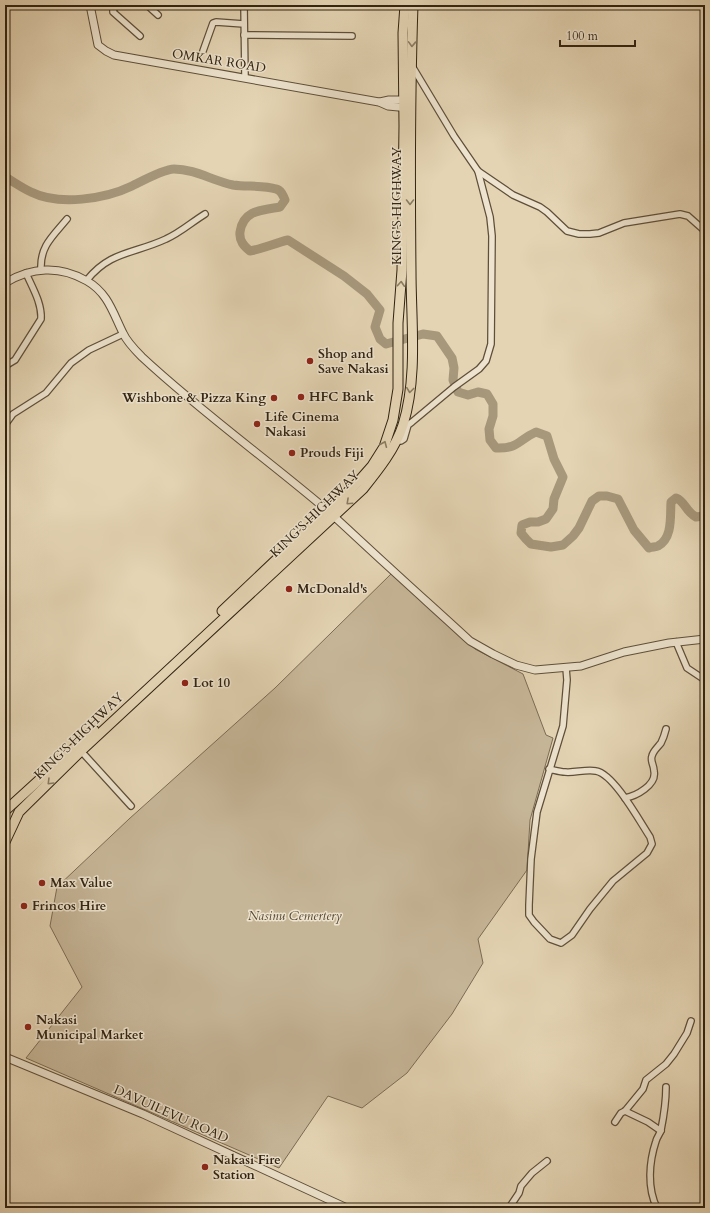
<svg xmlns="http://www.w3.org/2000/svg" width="710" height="1213" viewBox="0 0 710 1213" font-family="Cardo,serif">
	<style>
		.green { fill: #c6b698; stroke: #7c6c55 }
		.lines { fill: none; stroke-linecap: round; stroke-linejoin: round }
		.river { stroke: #a7987c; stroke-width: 9 }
		.minor-casing { stroke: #5e4f3a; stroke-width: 8 }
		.tertiary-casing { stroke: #5e4f3a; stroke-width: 9 }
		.trunk-casing { stroke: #312312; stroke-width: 11 }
		.minor { stroke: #ede3ce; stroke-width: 5.5 }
		.tertiary { stroke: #ede3ce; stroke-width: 7 }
		.trunk { stroke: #e4d4b3; stroke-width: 9 }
		.oneway { stroke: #8a7c62 }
		.poi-dot { fill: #8f2418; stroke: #ede3ce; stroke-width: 1.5 }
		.labels { text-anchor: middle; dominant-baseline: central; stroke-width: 3; stroke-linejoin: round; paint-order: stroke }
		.street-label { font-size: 13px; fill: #312312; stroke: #ede3ce }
		.poi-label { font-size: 13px; font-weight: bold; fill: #312312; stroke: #ede3ce; text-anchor: start }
		.park-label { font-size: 13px; font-style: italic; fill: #564834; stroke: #ede3ce }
	</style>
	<rect width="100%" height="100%" fill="#e4d4b3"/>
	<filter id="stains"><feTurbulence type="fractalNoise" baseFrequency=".005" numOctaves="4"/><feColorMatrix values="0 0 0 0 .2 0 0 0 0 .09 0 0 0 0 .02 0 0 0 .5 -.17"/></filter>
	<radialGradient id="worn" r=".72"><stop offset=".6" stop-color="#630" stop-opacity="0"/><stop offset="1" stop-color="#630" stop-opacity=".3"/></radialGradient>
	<path class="green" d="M392,573L475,649L523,674L546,735L553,738L530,820L527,870L478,939L483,963L452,1014L407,1073L362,1108L328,1096L279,1168L26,1058L82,987L50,926L57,887L129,819L275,688Z"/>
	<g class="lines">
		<path class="river" d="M5,177C14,182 22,188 31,192C59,206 105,199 132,186C142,181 164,169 174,169C195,169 213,181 233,185C246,187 264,185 276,189C281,190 283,195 285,200L280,207C262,210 243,210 240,232C239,241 244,246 250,251C263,249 275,243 288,240L344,276L367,294L380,310L375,327L380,339L386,344L423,334L437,336L452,358L454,368L453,380L458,392L468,395L478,392L487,394L493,404V416L489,429L490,440L496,448C518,449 518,440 536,432L547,436L554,459L563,477L554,499L553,509L546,519L538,522H530L522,525L521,533L526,539L531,544L551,547L563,545L573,536L579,528L592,501L599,496H607L618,499L634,530L649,548C651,547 656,547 658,546C673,538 670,516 671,502L676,498C685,501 685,511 696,517L703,516L705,515"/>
		<g class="minor-casing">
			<g id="minor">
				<path d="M117,5L113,10V12L140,36"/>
				<path d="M147,5L158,15"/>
				<path d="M244,5L245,78"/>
				<path d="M244,35L352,36"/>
				<path d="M203,51L213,23L216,22L244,24"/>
				<path d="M412,66L454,136L478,171L513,195L540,207L547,212L567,231L579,234H590L599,233L624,223L680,214L688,216L705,231"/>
				<path d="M41,269C40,246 53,236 67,219"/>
				<path d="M87,280C110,251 134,254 166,239C180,233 192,222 205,214"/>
				<path d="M5,366L15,360L41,319C42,303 32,287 26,273"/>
				<path d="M5,425L13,414L46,393L71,363L89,350L123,334"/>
				<path d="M397,439L401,441L404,439L408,425L412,422L454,387L479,369L486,361L491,344L492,236L490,217L478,171"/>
				<path d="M676,642L687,668L705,680"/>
				<path d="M81,751L131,806"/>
				<path d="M549,769C554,770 560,772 565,772C575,773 586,769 596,771C614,774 640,822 650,837L652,844L647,853L613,881L590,909L572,935L561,943L550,939L534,922L529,915V905L531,859L537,812L563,726L567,680L566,668"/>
				<path d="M625,798C636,796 657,785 654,771C654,765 650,761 652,756C653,751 658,747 661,743C663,739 665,733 666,729"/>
				<path d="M625,1111L648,1122L661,1131"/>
				<path d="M615,1122L621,1113L625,1111L643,1089L646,1080L666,1064L674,1054L687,1033L691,1021"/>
				<path d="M509,1208L519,1193L521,1186L532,1173L547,1161"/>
				<path d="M657,1208C647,1188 649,1162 656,1141C657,1137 660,1134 661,1130C664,1115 666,1101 666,1087"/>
			</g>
		</g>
		<g class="tertiary-casing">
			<g id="tertiary">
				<path d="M90,5L98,45L106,51L114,55L379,102L388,106L409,108"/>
				<path d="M380,102L389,100H409"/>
				<path d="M5,283C31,267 60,265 87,281C108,293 113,313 123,333C127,342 136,351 142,357C201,412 267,459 328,511C349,530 369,549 390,568C416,592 443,616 470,641L493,654L516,665L535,670L581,666L624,652L669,643L705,639"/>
				<path d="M5,1057L143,1114L347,1208"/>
			</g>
		</g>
		<g class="trunk-casing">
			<g id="trunk">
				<path d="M222,611L357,483L372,466L384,447L393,420L398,389V323L402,270L404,126L403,33L405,5"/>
				<path d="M5,811L94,730"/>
				<path d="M5,842L19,812L81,751L363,489C379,469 395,449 403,425C418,376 411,322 411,271C410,182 410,94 413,5"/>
			</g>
		</g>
		<use href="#minor" class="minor"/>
		<use href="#tertiary" class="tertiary"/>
		<use href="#trunk" class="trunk"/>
	</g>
	<defs><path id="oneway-chevron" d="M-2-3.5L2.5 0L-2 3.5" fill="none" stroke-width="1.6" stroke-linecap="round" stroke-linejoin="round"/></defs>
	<g class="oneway">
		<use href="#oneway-chevron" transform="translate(412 44) rotate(92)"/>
		<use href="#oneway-chevron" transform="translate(410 202) rotate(90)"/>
		<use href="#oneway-chevron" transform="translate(401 284) rotate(-86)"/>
		<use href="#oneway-chevron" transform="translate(410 390) rotate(97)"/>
		<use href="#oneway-chevron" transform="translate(384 444) rotate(-67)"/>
		<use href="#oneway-chevron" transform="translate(349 502) rotate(137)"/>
		<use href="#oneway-chevron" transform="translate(50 782) rotate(135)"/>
	</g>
	<g class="poi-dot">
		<circle cx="310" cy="361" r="4"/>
		<circle cx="301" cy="397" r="4"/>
		<circle cx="274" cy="398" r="4"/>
		<circle cx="257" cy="424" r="4"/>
		<circle cx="292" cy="453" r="4"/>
		<circle cx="289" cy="589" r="4"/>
		<circle cx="185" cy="683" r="4"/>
		<circle cx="42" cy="883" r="4"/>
		<circle cx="24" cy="906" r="4"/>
		<circle cx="28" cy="1027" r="4"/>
		<circle cx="205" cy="1167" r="4"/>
	</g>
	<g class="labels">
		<g class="street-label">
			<text transform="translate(219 61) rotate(9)">OMKAR ROAD</text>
			<text transform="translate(397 206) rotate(-90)">KING'S HIGHWAY</text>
			<text transform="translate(315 514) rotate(-44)">KING'S HIGHWAY</text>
			<text transform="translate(79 736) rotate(-44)">KING'S HIGHWAY</text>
			<text transform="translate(171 1114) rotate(24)">DAVUILEVU ROAD</text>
		</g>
		<g class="poi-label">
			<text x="318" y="354">Shop and<tspan x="318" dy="15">Save Nakasi</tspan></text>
			<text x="309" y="397">HFC Bank</text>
			<text x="266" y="398" text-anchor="end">Wishbone &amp; Pizza King</text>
			<text x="265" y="417">Life Cinema<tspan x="265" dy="15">Nakasi</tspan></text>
			<text x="300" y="453">Prouds Fiji</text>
			<text x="297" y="589">McDonald's</text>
			<text x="193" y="683">Lot 10</text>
			<text x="50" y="883">Max Value</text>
			<text x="32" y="906">Frincos Hire</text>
			<text x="36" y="1020">Nakasi<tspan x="36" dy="15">Municipal Market</tspan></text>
			<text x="213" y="1160">Nakasi Fire<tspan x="213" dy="15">Station</tspan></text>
		</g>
		<g class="park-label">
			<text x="295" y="916">Nasinu Cemertery</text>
		</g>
	</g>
	<rect width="710" height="1213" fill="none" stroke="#e4d4b3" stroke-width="20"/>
	<rect x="6" y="6" width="698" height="1201" fill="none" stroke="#312312" stroke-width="2"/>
	<rect x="10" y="10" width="690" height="1193" fill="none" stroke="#312312"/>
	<path d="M560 40v6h75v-6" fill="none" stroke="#312312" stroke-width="2"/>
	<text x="566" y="40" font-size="12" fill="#312312" stroke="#ede3ce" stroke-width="3" paint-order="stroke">100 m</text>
	<rect width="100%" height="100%" filter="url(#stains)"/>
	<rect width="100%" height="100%" fill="url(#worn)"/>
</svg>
